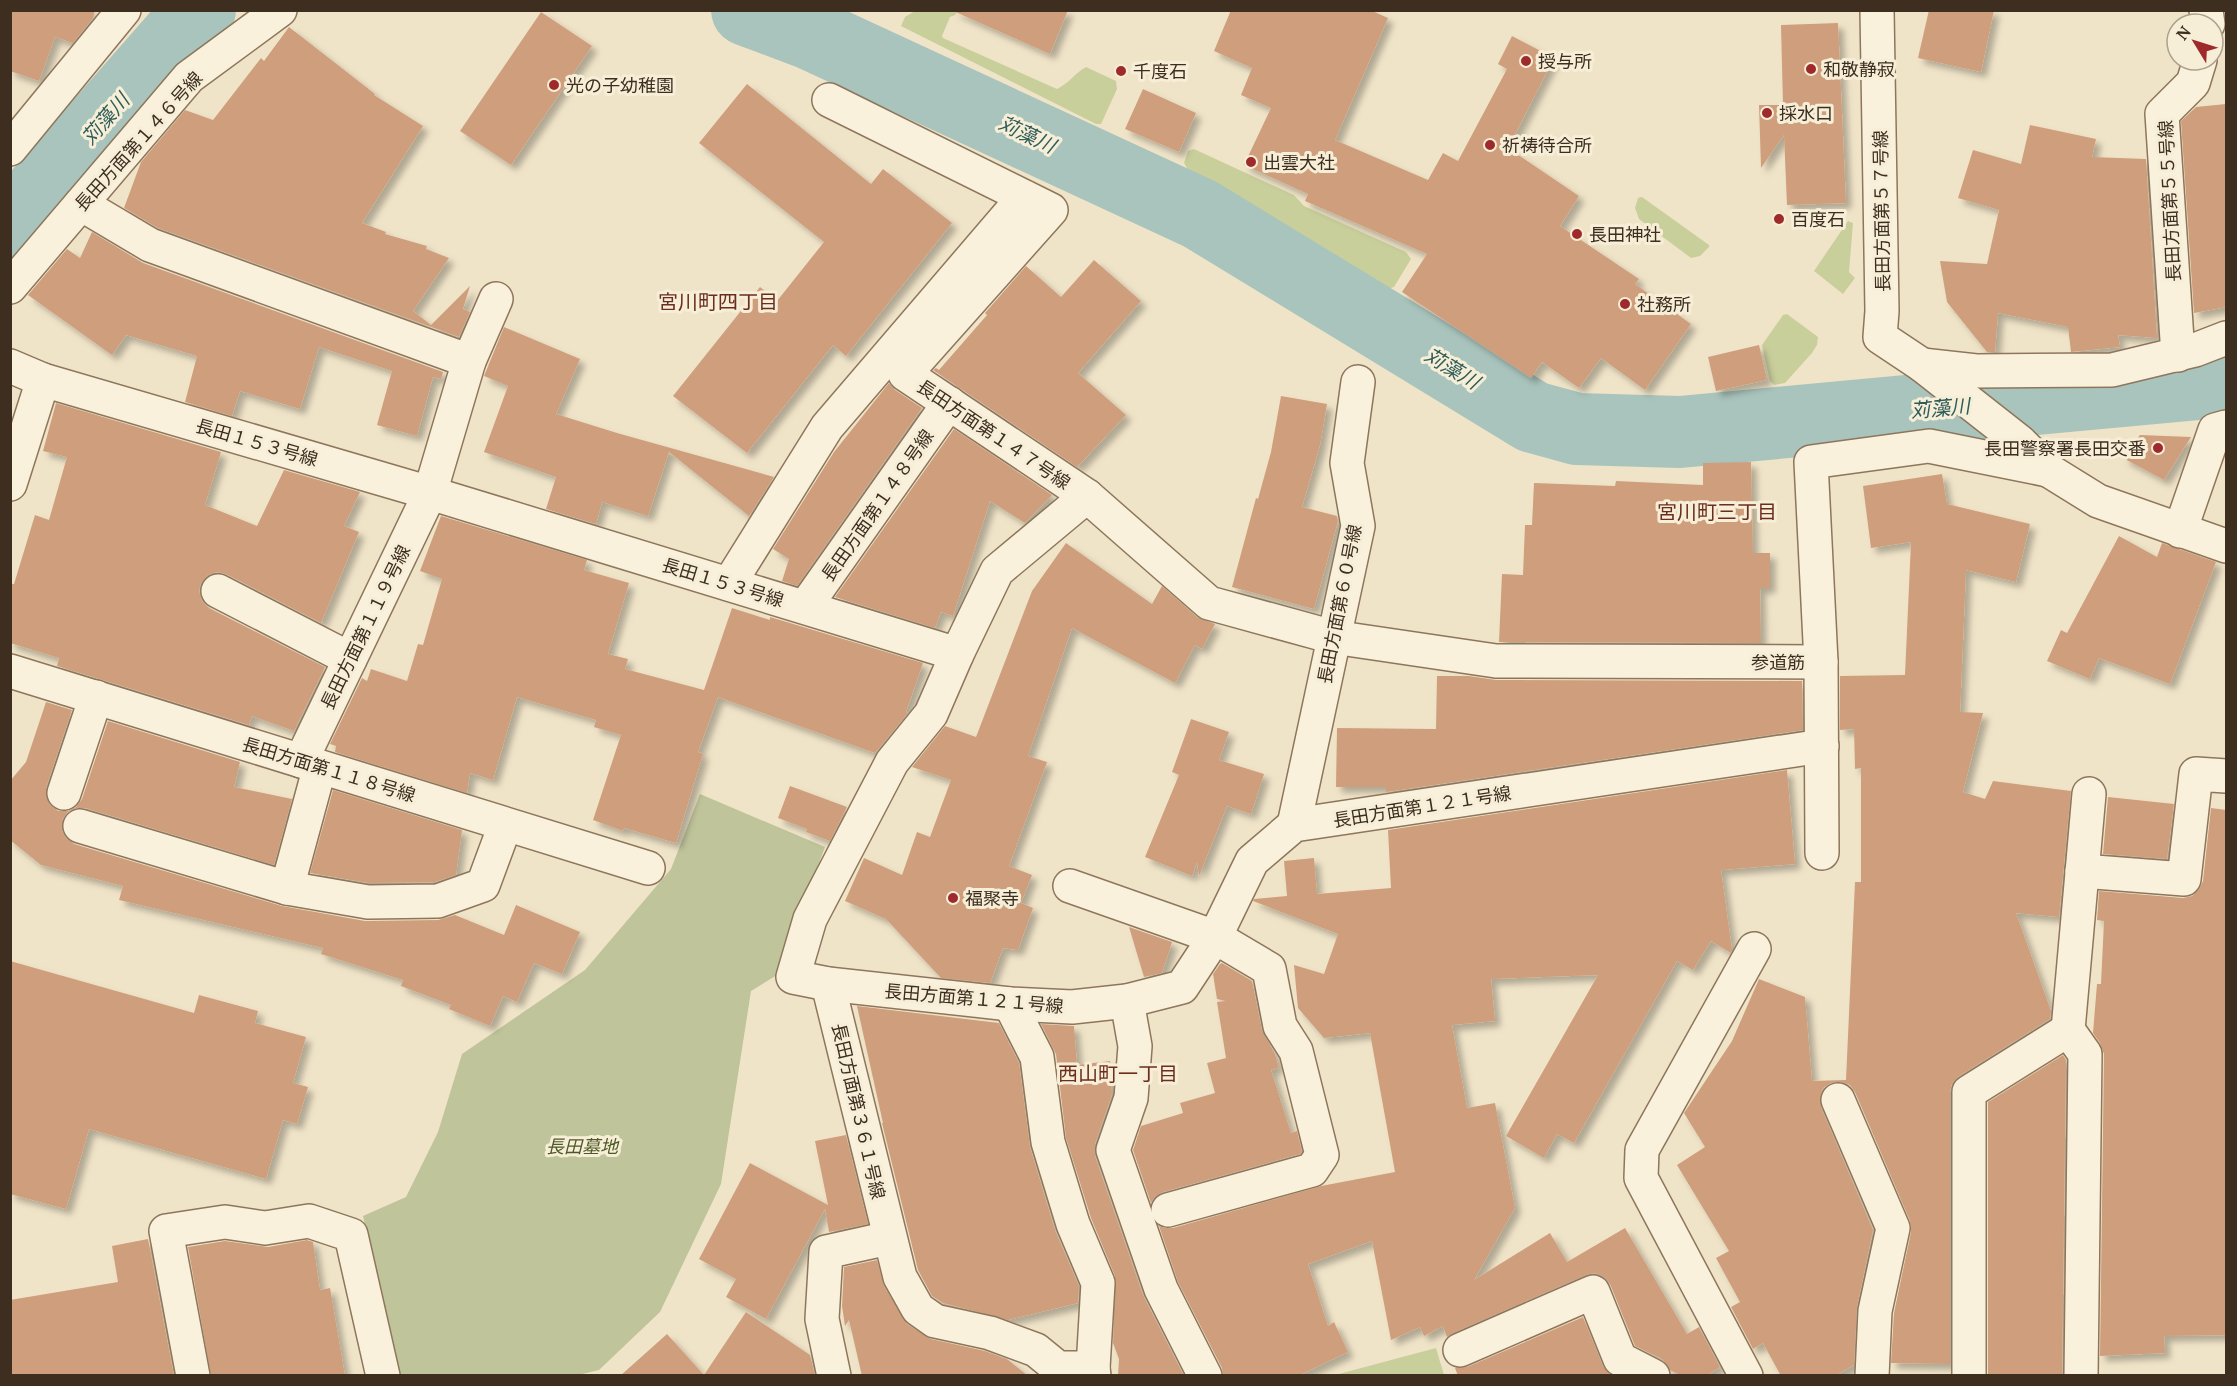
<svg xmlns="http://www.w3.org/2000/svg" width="2237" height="1386" viewBox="0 0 2237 1386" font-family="'PT Serif','Noto Sans JP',serif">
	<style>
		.green { fill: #c9cf9b }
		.cemetery { fill: #bfc49a }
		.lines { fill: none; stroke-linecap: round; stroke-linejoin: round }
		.river { stroke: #a9c4bc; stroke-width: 72 }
		.building { fill: #cf9f7d; filter: url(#shadow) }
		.minor-casing { stroke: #8d765c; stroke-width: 36 }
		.minor { stroke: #faf1dc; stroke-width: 33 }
		.poi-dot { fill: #9e2a2b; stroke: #f7eed8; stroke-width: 2 }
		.labels { text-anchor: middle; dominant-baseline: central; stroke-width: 6; stroke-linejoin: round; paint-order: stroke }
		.poi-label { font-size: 18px; fill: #3d2e20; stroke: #f7eed8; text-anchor: start }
		.street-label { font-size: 18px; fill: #3d2e20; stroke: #f7eed8 }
		.park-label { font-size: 18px; font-style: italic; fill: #4d5a26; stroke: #f7eed8 }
		.water-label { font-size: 20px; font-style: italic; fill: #2f5d5a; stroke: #f7eed8 }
		.neighbourhood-label { font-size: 20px; fill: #6b2e1e; stroke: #f7eed8 }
	</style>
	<defs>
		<filter id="shadow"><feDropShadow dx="5.5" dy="5.5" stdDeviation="3" flood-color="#0004"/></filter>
	</defs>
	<rect width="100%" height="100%" fill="#f0e4c8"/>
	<g class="green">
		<path d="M915,11H958L955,15L950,17L942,36L943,38L1057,89C1068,84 1075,73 1086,67L1116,81L1117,89L1101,124H1096L901,26L905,17Z"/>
		<path d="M1194,149L1294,195L1304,206L1406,252L1411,259L1394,287L1385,290L1231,192L1188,170L1184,163L1188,151Z"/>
		<path d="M1642,197L1709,245V247L1700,256L1691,258L1639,219L1635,208L1638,198Z"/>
		<path d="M1848,221L1853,223L1849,272L1855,278L1843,294L1814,271Z"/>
		<path d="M1787,314L1818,337L1817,345L1812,353L1785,383L1774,385L1770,381L1762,345L1783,315Z"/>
		<path d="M1436,1348L1444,1375H1335Z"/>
	</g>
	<path class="cemetery" d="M700,794L825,847L777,975L751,991L721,1184L660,1312L599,1370L574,1376L399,1375L363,1216L406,1197L438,1132L462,1054L585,970L671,869Z"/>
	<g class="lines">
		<g class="river">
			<path d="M747,10L811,34L1200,214L1533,417L1577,429L1680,432L2210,383L2226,377"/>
			<path d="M10,227L200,10"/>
		</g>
	</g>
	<g class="building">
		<path d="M10,10H95L93,18L73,43L55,37L39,81L10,71Z"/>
		<path d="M951,10H1068L1050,54Z"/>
		<path d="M1231,10H1370L1388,18L1335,140L1428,180L1443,153L1458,161L1507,69L1498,64L1512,36L1554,58L1508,148L1579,196L1560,226L1639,279L1635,284L1691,324L1645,390L1601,358L1579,388L1542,362L1531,378L1402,292L1427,254L1305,201L1308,194L1244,165L1271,108L1241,95L1252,68L1214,51Z"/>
		<path d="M1929,10H1994L1981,72L1918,58Z"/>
		<path d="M541,12L592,46L511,165L460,131Z"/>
		<path d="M1838,23L1846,203L1787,205L1784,135L1761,168L1759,105H1783L1781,25Z"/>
		<path d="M289,27L375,94L374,95L423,126L362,223L386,232L385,234L427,246L426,249L449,258L413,311L431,325L470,286L463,309L470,312L459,337L158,228L124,208L141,162L185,110L213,120L261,58L264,61Z"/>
		<path d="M747,84L871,184L883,169L952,223L846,356L833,345L747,453L673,396L760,287L777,301L824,242L699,143Z"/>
		<path d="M1143,89L1196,113L1179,152L1125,129Z"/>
		<path d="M2226,104V307L2194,313L2181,121L2196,107Z"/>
		<path d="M2030,125L2096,139L2092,157L2146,159L2157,338L2118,335L2120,347L2071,352L2068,327L1998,313L1995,352H1987L1947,302L1940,261L1987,264L1999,210L1958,198L1973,150L2021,164Z"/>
		<path d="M92,232L143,263L443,372L441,379L433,377L417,436L377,425L392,371L319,347L300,409L240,391L232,416L185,402L197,356L126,335L112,355L28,295L67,249L80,258Z"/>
		<path d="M1094,260L1141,301L1078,373L1126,415L1077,467L933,370L936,368L939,370L987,315L985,313L1026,266L1061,297Z"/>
		<path d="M504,327L580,359L556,414L617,433L774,477L749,516L669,452L648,516L602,502L596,524L546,509L556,477L484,452L508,386L484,376Z"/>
		<path d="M1759,345L1767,380L1716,391L1708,357Z"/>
		<path d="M889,383L895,390L922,408L797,586L782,581L789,559L773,549L834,452Z"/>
		<path d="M1281,396L1327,404L1320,445L1302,507L1337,516L1338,521L1314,609L1232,587L1256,498L1258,499L1271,452Z"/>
		<path d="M56,403L221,452L205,505L257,526L284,470L360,492L344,526L359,532L321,623L226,574L217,572L208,575L201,583L199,591L202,601L209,608L325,667L294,731L252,716L249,725L57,666L59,658L10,643V584H14L35,515L49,520L67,457L43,451Z"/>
		<path d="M954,429L1052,495L1025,523L990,501L953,616L941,612L935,628L835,597Z"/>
		<path d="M2140,435L2191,437L2164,480L2123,458Z"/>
		<path d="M1751,462L1753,553H1770V588H1760L1761,643L1499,642L1502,574L1523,575L1525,525H1532L1534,483L1615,486L1616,481L1703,485V463Z"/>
		<path d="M1942,474L1947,504L2030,524L2016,582L1966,570L1960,712L1983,713L1963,792L1985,799L1993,781L2071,791L2059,917L2016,913L2051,1011L2050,1019L1959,1076L1952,1083L1950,1092V1364L1891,1363L1894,1313L1911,1232L1910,1221L1855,1092L1850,1085L1841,1082L1831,1083L1823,1088L1820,1097L1821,1107L1873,1230L1857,1307L1854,1365L1835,1376H1781L1763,1343L1753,1349L1731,1307L1740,1302L1716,1258L1729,1251L1677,1165L1705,1147L1684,1113L1732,1041L1759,979L1805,997L1812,1081L1846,1080L1855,882H1861V768L1855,769L1854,729L1840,730V676L1905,675L1911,542L1871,548L1863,486Z"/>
		<path d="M441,516L587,560L584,570L629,583L608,654L628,659L625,669L704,690L732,608L770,620V617L923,663L906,712L908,713L875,753L718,697L698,752L703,754L676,843L624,828L623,831L593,820L621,735L594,727L596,720L517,697L493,780L470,773L467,793L335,752L336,746L330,744L362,678L367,681L371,669L407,681L418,644L423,645L442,579L420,571Z"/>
		<path d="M2119,536L2157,557L2162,543L2216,562L2170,684L2099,658L2090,679L2047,661L2061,630L2067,633Z"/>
		<path d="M1066,543L1152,604L1162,586L1197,617L1215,624L1202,649L1195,645L1175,683L1072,628L1028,756L1047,762L1009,866L1032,875L1021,903L1033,908L1018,950L1003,948L990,983L941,978L886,919L845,901L864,858L902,875L917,832L930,837L951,780L912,767L945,726L976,737L1032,591Z"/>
		<path d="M1437,676H1469L1496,680L1802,681L1803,730L1386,792V787H1336L1337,728L1436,729Z"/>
		<path d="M46,702L72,710L46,788V796L50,805L58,811H68L76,807L82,799L108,721L240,762L234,787L292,799L274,865L85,808H76L68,812L62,820V831L66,838L74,844L282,906L365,921L438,920L455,915L504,935L516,905L580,932L562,974L534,963L517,1002L503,996L490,1026L449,1009L451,1005L401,986L403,980L321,954L323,948L119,900L123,886L41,865L10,840V781L26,762Z"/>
		<path d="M1191,719L1229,732L1219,760L1264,774L1251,814L1227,806L1199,876L1197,862L1192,876L1145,857L1179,775L1172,772Z"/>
		<path d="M1787,770L1795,864L1721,870L1732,950L1731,953L1711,941L1693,970L1677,961L1574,1143L1557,1134L1544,1158L1506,1136L1598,975L1491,979L1495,1021L1452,1025L1467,1108L1495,1103L1515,1208L1474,1280L1550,1233L1567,1262L1625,1228L1687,1334L1699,1327L1720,1367L1706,1376H1682L1670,1370L1662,1359L1635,1346L1610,1284L1604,1277L1595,1273L1586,1275L1453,1333L1447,1337L1443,1326L1424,1336L1420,1327L1391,1340L1372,1241L1308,1264L1328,1326L1334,1322L1348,1352L1298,1376H1223L1222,1368L1178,1282L1159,1226L1164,1228H1173L1321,1186L1395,1172L1370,1033L1324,1038L1298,1008L1294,965L1324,974L1338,934L1253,901L1254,899L1287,896L1284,861L1314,858L1317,894L1391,888L1388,830Z"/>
		<path d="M790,786L847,807L830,841L806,832L807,829L778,818Z"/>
		<path d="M333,790L462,830L456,875L435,882L369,883L310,873Z"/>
		<path d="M2108,797L2174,804L2167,859L2103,854Z"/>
		<path d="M2211,808L2226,810V1335L2164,1336L2165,1353L2100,1356L2104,1054L2100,1043L2093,1033L2097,984H2101L2104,921L2097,920L2099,891L2183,898L2192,896L2199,889L2203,881Z"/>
		<path d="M1129,927L1172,942L1162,973L1144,977Z"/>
		<path d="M10,961L194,1013L199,995L258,1011L255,1023L306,1037L293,1083L308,1087L297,1124L283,1120L266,1179L89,1129L66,1209L10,1194Z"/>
		<path d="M1222,963L1252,981L1262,1030L1275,1054L1279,1068L1271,1070L1291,1133L1297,1131L1302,1152L1300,1154L1163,1192L1155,1197L1151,1203L1133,1150L1141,1126L1183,1113L1180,1103L1215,1093L1207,1063L1226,1058L1217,1002L1226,1001L1217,999L1213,974L1220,964Z"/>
		<path d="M857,1006L999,1023L1019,1063L1030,1147L1055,1230L1079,1286L1078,1303L1008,1320L943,1303L932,1296L918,1270L882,1123H883Z"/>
		<path d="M1041,1024L1074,1026L1077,1065L1110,1061L1112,1094L1095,1144V1156L1143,1295L1184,1376H1118L1119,1359L1113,1343L1115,1276L1091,1218L1066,1138L1056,1054Z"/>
		<path d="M2063,1055L2066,1060L2062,1376H1988V1102Z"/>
		<path d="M846,1135L868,1224L829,1232L825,1209L766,1319L726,1297L736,1279L699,1259L750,1163L828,1205L815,1141Z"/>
		<path d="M148,1239L174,1376H10V1300L118,1282L112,1246Z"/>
		<path d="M307,1240L313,1242L320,1290L330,1288L345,1376H211L188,1247L225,1241L268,1247Z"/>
		<path d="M877,1260L884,1286L907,1324L931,1339L985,1351L1007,1359L1028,1376H862L849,1320L845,1326L842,1306L844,1267Z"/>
		<path d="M746,1312L810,1355L815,1376H620L667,1334L704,1375Z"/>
		<path d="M1583,1317L1603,1366L1611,1376H1458L1455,1368L1467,1367Z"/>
	</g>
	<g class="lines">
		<g class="minor-casing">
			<g id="minor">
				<path d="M1877,10L1882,311L1880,337L1922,365L2020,442L2048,470L2098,501L2226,546"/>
				<path d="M2206,10L2208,24"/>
				<path d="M829,100L1051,210L905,374L1087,496"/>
				<path d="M10,149L124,10"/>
				<path d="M81,204L150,245L469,361"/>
				<path d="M10,287L189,77L280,10"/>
				<path d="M2178,355L2162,114L2193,83L2200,60"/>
				<path d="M1922,365L1976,371L2112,370L2195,350L2226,338"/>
				<path d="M10,366L43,380L430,493L957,654L997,571L1087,496L1209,603L1333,637L1496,661L1821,662L1811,462L1929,446L2048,470"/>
				<path d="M10,484L43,380"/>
				<path d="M2180,531L2215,430L2226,427"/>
				<path d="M729,584L827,427L1024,197"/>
				<path d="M218,591L350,659"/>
				<path d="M805,607L949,403"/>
				<path d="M957,654L931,714L892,762L810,919L793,977L828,984L1010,1004L1072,1007L1127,1001L1182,987L1215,937L1252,861L1294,825L1822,746"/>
				<path d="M1821,662L1822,853"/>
				<path d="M10,671L648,868"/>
				<path d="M301,761L430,493L469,361L496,299"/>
				<path d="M64,793L96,697"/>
				<path d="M1294,825L1358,526L1347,463L1358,382"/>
				<path d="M80,826L287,888L368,902L438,901L483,885L500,839"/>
				<path d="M2082,871L2184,879L2196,774L2226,776"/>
				<path d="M1070,886L1215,937L1269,969L1280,1026L1296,1051L1322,1155L1312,1170L1168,1210"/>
				<path d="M287,888L316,781"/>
				<path d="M828,984L900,1277L918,1309L935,1321L990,1333L1036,1350L1058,1368H1093"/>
				<path d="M1127,1001L1135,1046L1131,1098L1113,1150L1161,1289L1205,1376"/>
				<path d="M1010,1004L1037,1057L1048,1142L1073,1224L1098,1283L1093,1368L1094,1376"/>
				<path d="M1838,1100L1893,1228L1875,1311L1872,1376"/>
				<path d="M1460,1350L1593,1292L1620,1359L1653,1376"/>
				<path d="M193,1376L166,1231L225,1222L265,1228L309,1221L351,1235L383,1376"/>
				<path d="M834,1376L822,1319L826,1252L889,1238"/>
				<path d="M1746,1376L1641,1178L1642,1150L1754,949"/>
				<path d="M1969,1376V1092L2068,1030"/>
				<path d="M2081,1376L2085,1054L2068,1030L2089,794"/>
			</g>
		</g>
		<use href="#minor" class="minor"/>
	</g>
	<g class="poi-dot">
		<circle cx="1526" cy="61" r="6"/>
		<circle cx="1811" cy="69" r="6"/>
		<circle cx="1121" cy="71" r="6"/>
		<circle cx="554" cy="85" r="6"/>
		<circle cx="1767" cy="113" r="6"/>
		<circle cx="1490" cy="145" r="6"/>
		<circle cx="1251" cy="162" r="6"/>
		<circle cx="1779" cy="219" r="6"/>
		<circle cx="1577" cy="234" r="6"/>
		<circle cx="1625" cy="304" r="6"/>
		<circle cx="2158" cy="448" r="6"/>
		<circle cx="953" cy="898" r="6"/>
	</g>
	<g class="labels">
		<g class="poi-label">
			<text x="1538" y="61">授与所</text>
			<text x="1823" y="69">和敬静寂</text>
			<text x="1133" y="71">千度石</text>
			<text x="566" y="85">光の子幼稚園</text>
			<text x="1779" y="113">採水口</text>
			<text x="1502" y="145">祈祷待合所</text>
			<text x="1263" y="162">出雲大社</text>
			<text x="1791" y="219">百度石</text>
			<text x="1589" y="234">長田神社</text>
			<text x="1637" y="304">社務所</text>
			<text x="2146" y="448" text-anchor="end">長田警察署長田交番</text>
			<text x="965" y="898">福聚寺</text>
		</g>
		<g class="street-label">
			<text transform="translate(138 141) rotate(-48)">長田方面第１４６号線</text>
			<text transform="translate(2169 201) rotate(-93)">長田方面第５５号線</text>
			<text transform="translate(1881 211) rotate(-91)">長田方面第５７号線</text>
			<text transform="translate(994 434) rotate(34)">長田方面第１４７号線</text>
			<text transform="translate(257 442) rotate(16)">長田１５３号線</text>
			<text transform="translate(877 505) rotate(-55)">長田方面第１４８号線</text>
			<text transform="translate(723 582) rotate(17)">長田１５３号線</text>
			<text transform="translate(1339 604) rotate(-79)">長田方面第６０号線</text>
			<text transform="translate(365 627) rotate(-64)">長田方面第１１９号線</text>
			<text x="1778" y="662">参道筋</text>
			<text transform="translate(329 769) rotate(17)">長田方面第１１８号線</text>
			<text transform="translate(1422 806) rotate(-9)">長田方面第１２１号線</text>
			<text transform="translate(974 998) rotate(5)">長田方面第１２１号線</text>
			<text transform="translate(859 1111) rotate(77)">長田方面第３６１号線</text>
		</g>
		<g class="park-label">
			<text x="582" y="1146">長田墓地</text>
		</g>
		<g class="water-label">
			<text transform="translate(105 119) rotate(-49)">苅藻川</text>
			<text transform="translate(1027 134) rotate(25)">苅藻川</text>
			<text transform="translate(1452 368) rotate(31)">苅藻川</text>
			<text transform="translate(1940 408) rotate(-5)">苅藻川</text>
		</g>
		<g class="neighbourhood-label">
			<text x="718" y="301">宮川町四丁目</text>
			<text x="1717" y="511">宮川町三丁目</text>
			<text x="1118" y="1073">西山町一丁目</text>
		</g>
	</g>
	<rect width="2237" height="1386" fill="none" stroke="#3d2e20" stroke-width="24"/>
	<g transform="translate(2195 42) rotate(308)"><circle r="28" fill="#f7eed8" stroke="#ada18e" stroke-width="1.5"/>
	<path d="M0-4.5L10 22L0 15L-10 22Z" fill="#9e2a2b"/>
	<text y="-9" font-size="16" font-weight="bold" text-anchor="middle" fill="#3d2e20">N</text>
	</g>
</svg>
